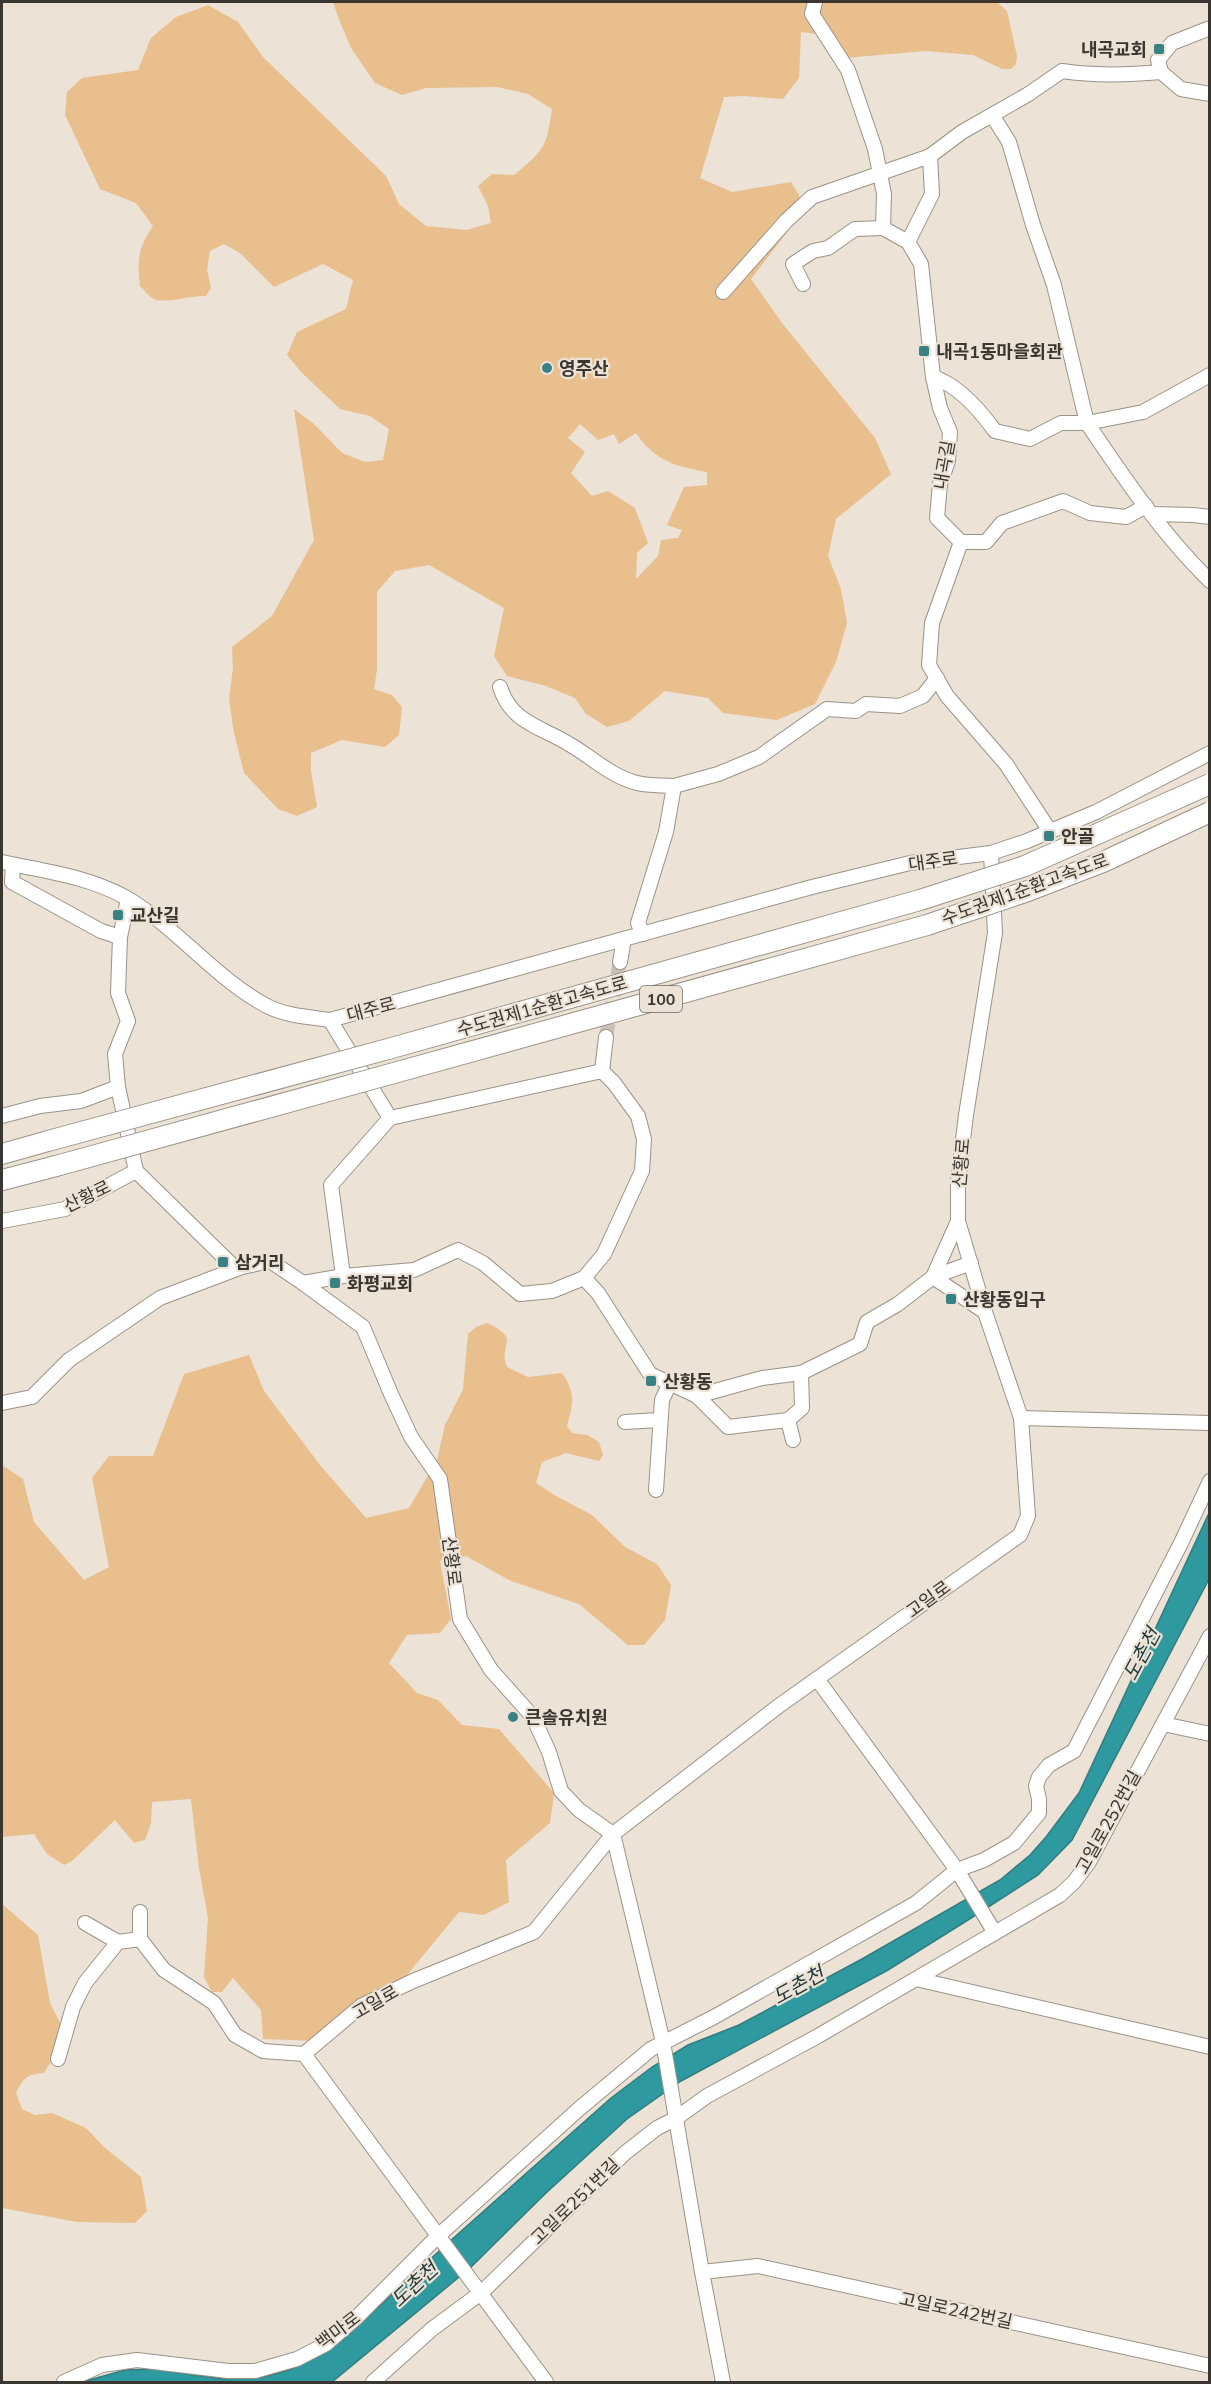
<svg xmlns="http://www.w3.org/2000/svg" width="1211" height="2384" viewBox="0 0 1211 2384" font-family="Mulish,'Noto Sans KR',sans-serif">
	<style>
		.green { fill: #e8bf8d; fill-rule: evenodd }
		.water { fill: #2e9aa0; stroke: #327c7f; stroke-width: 1.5 }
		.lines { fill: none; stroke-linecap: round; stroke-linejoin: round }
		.minor-tunnel { stroke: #c8c0b5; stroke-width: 14; stroke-dasharray: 14 7; stroke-linecap: butt }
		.minor-casing { stroke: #9b9287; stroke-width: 16 }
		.highway-casing { stroke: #9b9287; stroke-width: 22 }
		.minor { stroke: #fff; stroke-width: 14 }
		.highway { stroke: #fff; stroke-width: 20 }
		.highway-bridge-casing { stroke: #9b9287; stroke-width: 22; stroke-linecap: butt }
		.highway-bridge { stroke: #fff; stroke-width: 20 }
		.poi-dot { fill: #388185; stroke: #ece2d6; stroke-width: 2 }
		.labels { text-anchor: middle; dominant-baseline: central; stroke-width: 4.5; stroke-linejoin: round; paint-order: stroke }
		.shield { fill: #ece2d6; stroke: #6f6a62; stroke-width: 1.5 }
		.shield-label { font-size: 16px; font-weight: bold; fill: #3a3631 }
		.poi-label { font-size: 18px; font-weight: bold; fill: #3a3631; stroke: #ece2d6; text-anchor: start }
		.street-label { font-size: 18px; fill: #3a3631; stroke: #ece2d6 }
		.water-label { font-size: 20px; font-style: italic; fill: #223a3b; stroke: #ece2d6 }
	</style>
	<rect width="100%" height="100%" fill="#ece2d6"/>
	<g class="green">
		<path d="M333,2H997L1007,11L1017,56L1016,64L1011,69H1002L973,55L926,51L844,58L819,34L801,32L799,78L783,99L742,96L724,97L700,178L732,192L791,182L799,195L801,214L751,279L782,323L875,438L891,474L836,519L828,556L841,589L847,623L836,662L815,704L777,720L723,713L708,698L665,691L629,721L607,727L586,714L575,698L546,686L507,676L494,656L504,608L429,565L395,571L377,592V669L374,689L392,695L402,707L399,735L385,747L342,740L311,753V771L317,807L297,816L278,809L244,773L234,733L229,699L233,668L232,647L272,616L314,540L294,409L314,424L342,453L365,462L383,460L389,429L370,416L340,409L301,372L287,355L297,332L346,309L353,280L323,264L274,287L240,253L224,244L210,251L207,270L211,288L206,296C192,295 165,304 154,299C149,297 144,289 140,286C137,259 138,249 153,226L136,203L100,189L65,115L67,92L82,78L138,70L151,38L176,17L208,5L238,22L263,57L386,176L399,204L426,226L467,230L491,223L488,206L478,186L492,174L514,175C545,149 546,149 552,109L528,94L497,87L426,88L402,95L375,83L351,48L338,17ZM580,424L598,440L614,434L619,444L636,433C655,461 675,466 707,472V485L684,487L667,525L682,530L678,538L661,540L658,556L636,579L637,553L648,543L635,508L608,491L592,496L571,473L585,452L568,438Z"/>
		<path d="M487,1323C523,1340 497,1343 507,1367L528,1377L562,1373C576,1393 573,1404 567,1426L572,1433L587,1435L599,1442L603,1455L599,1461L566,1453L542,1462L536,1483L556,1496L592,1515L625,1547L657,1564L671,1585L665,1620L644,1645H628L579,1604L511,1581L466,1556L440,1561L451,1619L440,1633L407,1635L389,1663L417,1693L438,1700L462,1725L499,1729L554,1793L550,1823L506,1860L509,1902L484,1915L459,1912L383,2004L315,2041L263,2039L261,2010L233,1978L222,1992H212L204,1977L208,1918L199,1868L191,1799L152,1802L151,1823L145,1840L134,1843L115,1820L72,1861L64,1865L47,1854L34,1834L2,1837V1465L23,1479L34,1522L84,1580L109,1567L92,1478L109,1456H153L184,1374L249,1355L264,1391L320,1465L366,1518L409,1508L437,1460L445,1425L463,1389L468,1334L476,1327Z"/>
		<path d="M2,1904L38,1935L50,2003L61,2025L59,2048L44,2073C27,2074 23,2078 16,2093L22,2109L35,2115L52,2113L86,2128L104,2147L141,2177L147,2211L135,2223L77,2222L2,2208Z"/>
	</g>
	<path class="water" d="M1209,1513V1579L1072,1840L1038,1875L968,1920L888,1970L681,2081L627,2119L546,2193L470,2268L332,2382H82L125,2370L153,2369L223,2379L263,2377L286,2371L307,2362L328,2350L348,2335L449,2242L611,2098L652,2067L688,2045L739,2025L862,1959L1000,1880L1030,1855L1046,1837L1079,1793Z"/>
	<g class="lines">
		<path class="minor-tunnel" d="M606,1037L620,962"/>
		<g class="minor-casing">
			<g id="minor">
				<path d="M815,2L812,14L848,70L875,149L884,194L883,228L908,242L921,264L933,377L940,408L950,432L948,461L940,484L937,518L961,542L932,623L929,665L947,696L1006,764L1050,831"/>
				<path d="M1161,72L1158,60L1172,43L1210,28"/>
				<path d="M992,115L1009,142L1033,225L1054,285L1087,423L1143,412L1210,375"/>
				<path d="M908,242L932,194L930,156"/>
				<path d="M803,284L793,264L813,251L828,248L855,229L883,228"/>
				<path d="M723,292L786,221L812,197L930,156L962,132L1027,95L1062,71C1095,76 1128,75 1161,72L1181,89L1210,94"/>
				<path d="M933,377C958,385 979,409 995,431L1030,439L1061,423H1087C1124,478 1162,534 1210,581"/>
				<path d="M1152,514L1193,515L1210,517"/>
				<path d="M961,542H986L1002,523L1063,501L1090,513L1126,517L1146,506"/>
				<path d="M500,687C511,723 542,727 569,744C592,757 610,776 637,783C649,786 662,785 674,786L666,832L638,923L643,934"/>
				<path d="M674,786L718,774L759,757L827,709L856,711L866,704L900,706L923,696L937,678"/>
				<path d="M2,862C43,871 87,876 125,897C177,927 214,978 267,1006C286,1016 309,1017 330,1020L812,887L910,863L991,853L1027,841L1096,812L1210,753"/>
				<path d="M13,865L12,882L101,931L120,937"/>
				<path d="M128,899L120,937L118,993L128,1021L115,1054L118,1087L136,1171L236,1269"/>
				<path d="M620,962L624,939"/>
				<path d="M330,1020L390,1118L602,1071"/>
				<path d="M602,1071L606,1037"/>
				<path d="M2,1116L40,1106L81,1101L118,1087"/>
				<path d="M2,1221L65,1209L136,1171"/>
				<path d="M958,1221L933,1277L985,1312"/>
				<path d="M343,1276L331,1185L390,1118"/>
				<path d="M584,1278L598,1293L650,1374L697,1396L762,1378L801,1373L860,1344L867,1322L898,1304L933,1277L971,1263"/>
				<path d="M697,1396L728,1427L788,1420L802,1408L801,1373"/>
				<path d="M2,1403L32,1397L69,1360L160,1298L242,1267L270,1261L303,1283L343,1276L414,1270L458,1250L483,1263L520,1294L552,1291L584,1278L604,1254L642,1171L644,1139L638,1116L614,1083L602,1071"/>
				<path d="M1021,1418L1210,1423"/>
				<path d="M788,1420L793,1440"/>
				<path d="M625,1422L660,1420"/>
				<path d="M656,1490L662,1400L670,1383"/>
				<path d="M817,1679L957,1870L995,1933"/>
				<path d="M1163,1724L1210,1734"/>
				<path d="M85,1923L118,1942"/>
				<path d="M140,1939V1912"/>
				<path d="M916,1979L1210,2047"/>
				<path d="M304,2054L546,2382"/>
				<path d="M58,2059L73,2007L85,1983L118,1942L140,1939L164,1970L214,2003L235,2035L263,2051L304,2054L361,2006L413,1981L534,1932L613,1834L579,1810L561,1791L549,1752L533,1717L491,1670L460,1619L440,1479L411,1437L391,1394L363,1327L303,1283"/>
				<path d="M702,2272L758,2266L1210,2366"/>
				<path d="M64,2382L102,2365L137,2360L228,2371H255L297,2359L326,2344L356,2318L438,2236L580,2108L651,2049L714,2017L916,1903L957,1870L984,1860L1014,1843L1039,1813V1799L1036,1786L1039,1777L1049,1765L1074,1751L1181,1543L1210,1481"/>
				<path d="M373,2382L432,2329L482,2292L625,2153L657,2128L675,2119L707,2096L818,2036L1060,1895L1074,1882L1089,1862L1210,1636"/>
				<path d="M723,2382L702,2272L663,2042L613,1834L780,1705L1020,1535L1028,1516L1021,1418L985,1312L958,1221V1181L966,1115L995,933L991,853"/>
			</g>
		</g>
		<g class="highway-casing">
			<g id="highway">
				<path d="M388,1049L920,900"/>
				<path d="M394,1073L927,925"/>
				<path d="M2,1154L48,1141"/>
				<path d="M2,1180L56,1166"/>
			</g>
		</g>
		<use href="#minor" class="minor"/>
		<use href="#highway" class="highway"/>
		<g class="highway-bridge-casing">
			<g id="highway-bridge">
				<path d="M920,900L1025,866L1210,784"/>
				<path d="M927,925L1028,891L1103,862L1210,812"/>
				<path d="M48,1141L388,1049"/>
				<path d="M56,1166L394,1073"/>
			</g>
		</g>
		<use href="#highway-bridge" class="highway-bridge"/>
	</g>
	<g class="poi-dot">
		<rect x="1153" y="43" width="12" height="12" rx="3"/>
		<rect x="918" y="345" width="12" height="12" rx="3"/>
		<circle cx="547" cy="368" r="6"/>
		<rect x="1043" y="830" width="12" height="12" rx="3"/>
		<rect x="112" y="909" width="12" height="12" rx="3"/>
		<rect x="217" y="1256" width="12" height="12" rx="3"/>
		<rect x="329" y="1277" width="12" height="12" rx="3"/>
		<rect x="945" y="1293" width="12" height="12" rx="3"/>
		<rect x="645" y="1375" width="12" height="12" rx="3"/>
		<circle cx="513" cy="1717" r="6"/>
	</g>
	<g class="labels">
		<rect class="shield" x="640" y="986" width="42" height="26" rx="4.5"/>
		<g class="shield-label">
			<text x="661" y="999">100</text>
		</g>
		<g class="poi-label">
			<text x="1147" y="49" text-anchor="end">내곡교회</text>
			<text x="936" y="351">내곡1동마을회관</text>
			<text x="559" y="368">영주산</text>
			<text x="1061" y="836">안골</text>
			<text x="130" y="915">교산길</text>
			<text x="235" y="1262">삼거리</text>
			<text x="347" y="1283">화평교회</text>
			<text x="963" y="1299">산황동입구</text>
			<text x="663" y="1381">산황동</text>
			<text x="525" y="1717">큰솔유치원</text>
		</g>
		<g class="street-label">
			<text transform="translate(944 465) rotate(-80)">내곡길</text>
			<text transform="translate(933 861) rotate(-8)">대주로</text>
			<text transform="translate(1025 889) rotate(-20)">수도권제1순환고속도로</text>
			<text transform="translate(542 1006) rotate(-16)">수도권제1순환고속도로</text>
			<text transform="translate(371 1009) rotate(-15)">대주로</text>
			<text transform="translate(961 1163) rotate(-85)">산황로</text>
			<text transform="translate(87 1196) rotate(-26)">산황로</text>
			<text transform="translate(452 1561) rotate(83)">산황로</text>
			<text transform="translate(928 1599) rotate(-36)">고일로</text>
			<text transform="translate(1108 1822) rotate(-61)">고일로252번길</text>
			<text transform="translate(375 2002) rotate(-30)">고일로</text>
			<text transform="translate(575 2201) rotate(-44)">고일로251번길</text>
			<text transform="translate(956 2310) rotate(12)">고일로242번길</text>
			<text transform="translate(338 2330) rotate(-37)">백마로</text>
		</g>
		<g class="water-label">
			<text transform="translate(1141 1654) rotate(-62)">도촌천</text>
			<text transform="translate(798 1985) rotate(-29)">도촌천</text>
			<text transform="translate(414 2284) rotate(-43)">도촌천</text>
		</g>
	</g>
	<rect width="1211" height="2384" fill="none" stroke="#3a3631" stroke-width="6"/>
</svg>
